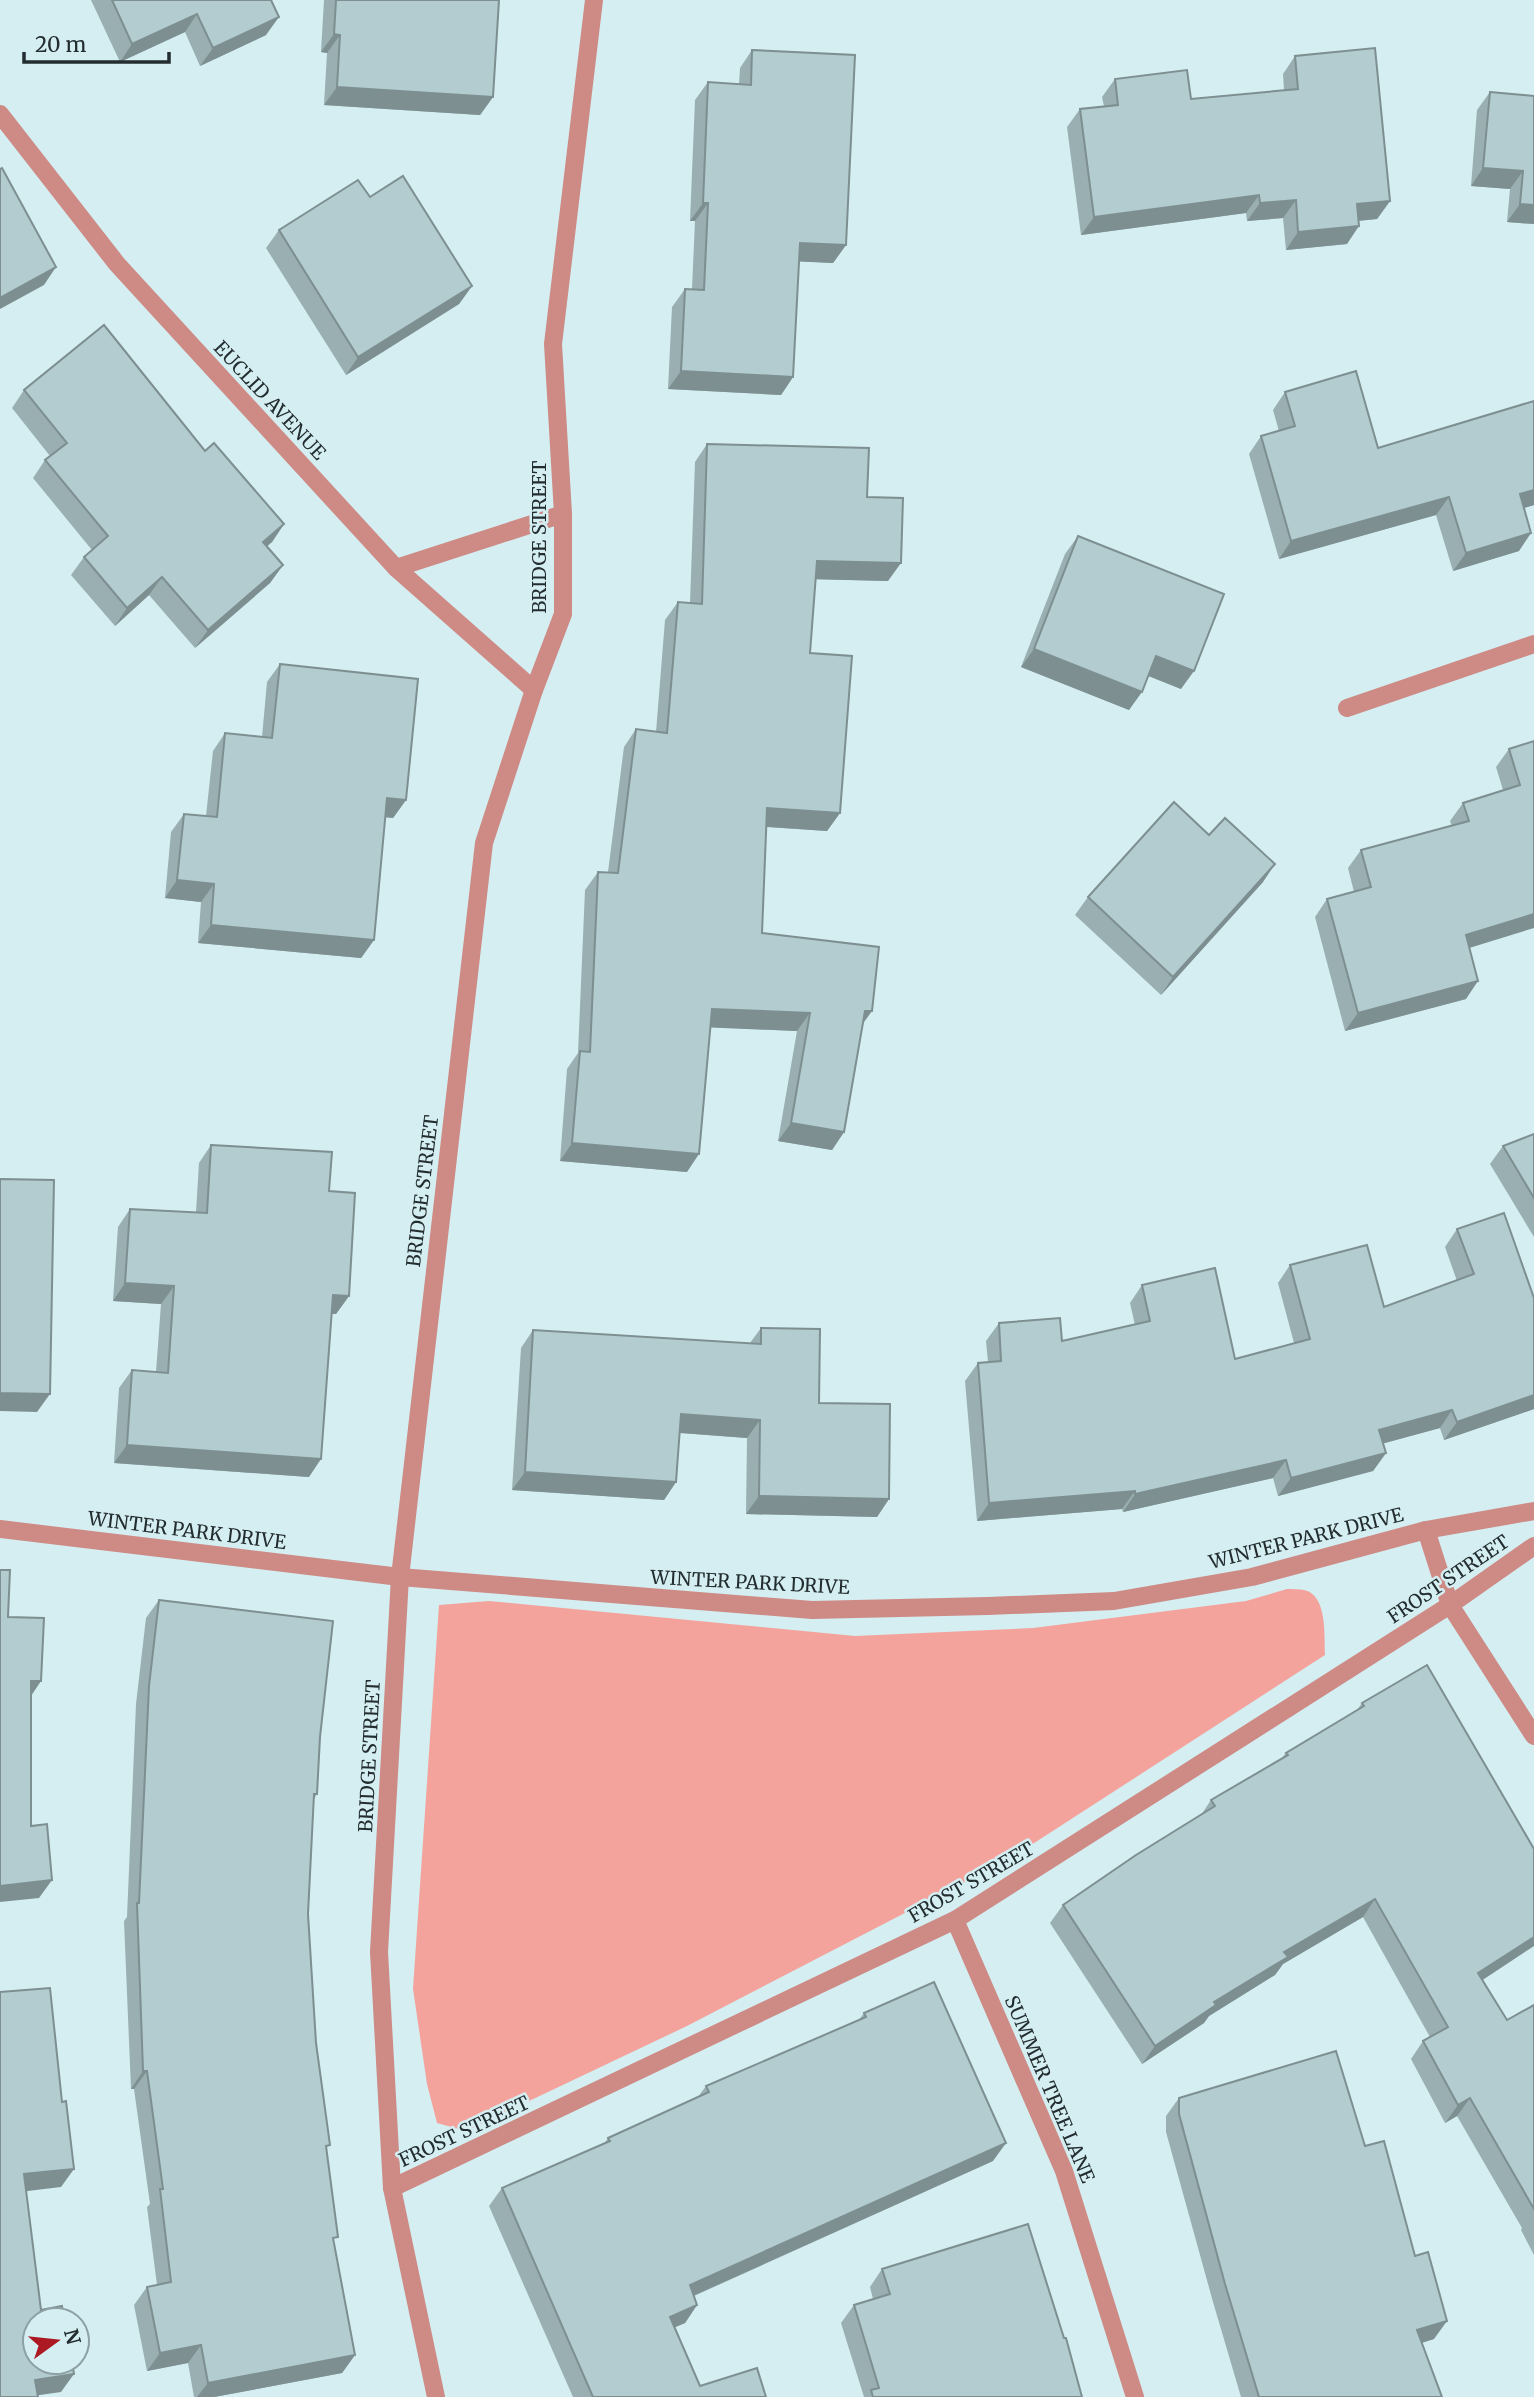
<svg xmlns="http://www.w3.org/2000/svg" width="1534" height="2397" viewBox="0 0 1534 2397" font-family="Merriweather,serif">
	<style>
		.green { fill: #f4a39c }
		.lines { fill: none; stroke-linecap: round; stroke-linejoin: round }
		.minor { stroke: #ce8a84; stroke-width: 18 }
		.wall { fill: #99afb2 }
		.shaded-wall { fill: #7d8f91 }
		.building { fill: #b2cccf; stroke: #7d8f91; stroke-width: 2 }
		.labels { text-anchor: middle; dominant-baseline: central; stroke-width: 5; stroke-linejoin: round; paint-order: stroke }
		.street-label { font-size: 19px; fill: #232d2f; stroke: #d4eef2 }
	</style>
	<rect width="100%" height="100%" fill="#d4eef2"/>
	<path class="green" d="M1287,1589C1293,1589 1299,1589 1304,1590C1328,1595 1324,1637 1325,1655L1011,1858L687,2026L466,2131L437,2123L427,2084L413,1989L439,1605L489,1601L855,1636L1033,1628L1246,1601Z"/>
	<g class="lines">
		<g class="minor">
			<path d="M0,114L117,264L396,568L534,690"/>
			<path d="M396,568L563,514"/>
			<path d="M1347,708L1534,644"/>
			<path d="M0,1529L400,1577L812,1610L988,1606L1114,1601L1252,1577L1426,1530L1534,1511"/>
			<path d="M1426,1530L1450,1605L1534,1736"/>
			<path d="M955,1920L1064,2171L1135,2397"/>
			<path d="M392,2188L955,1920L1450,1605L1534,1546"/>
			<path d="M436,2397L392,2188L379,1952L400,1577L484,843L534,690L563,614V514L553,344L594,0"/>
		</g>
	</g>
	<g class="wall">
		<path d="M91,0H271L266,35L200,66L185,32L120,62Z"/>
		<path d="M324,0H499L493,97L480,115L324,105L327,53L321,52Z"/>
		<path d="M752,50L846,245L833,263L799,261L793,377L781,395L668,389L672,307L685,289H692L695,221H690L695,100L708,82L739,84L740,68Z"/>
		<path d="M1295,56L1390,201L1377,219L1359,221L1347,244L1286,250L1283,218L1247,221L1246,213L1081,235L1067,127L1080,109L1104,106L1102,97L1115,79L1191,99L1284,90L1283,74Z"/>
		<path d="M1490,92L1534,96V224L1507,222L1510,189L1471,186L1477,110Z"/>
		<path d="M370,197L472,286L459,304L346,375L266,248L279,230Z"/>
		<path d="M24,390L205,451L284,524L272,542L267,546L283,565L270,583L195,648L149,595L115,626L71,575L84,557L92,550L33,478L45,460L50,456L12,408Z"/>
		<path d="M1285,392L1378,448L1534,401V505L1524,508L1519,551L1453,571L1436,515L1279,559L1249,454L1261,436L1279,431L1273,410Z"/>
		<path d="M707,444L867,497L888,581L815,579L810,653L840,813L827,831L766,827L762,933L863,1023L844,1132L832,1150L778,1141L797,1031L710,1027L687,1172L560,1161L567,1069L578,1053L585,890L598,872H608L624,747L636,729L656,732L665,620L678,602L690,603L695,462Z"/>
		<path d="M1078,536L1181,689L1148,676L1129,710L1021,667L1065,554Z"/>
		<path d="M280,664L406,800L393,818L385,817L374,940L361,958L198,943L201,902L165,898L171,832L184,814L206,816L213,751L225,733L262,737L267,682Z"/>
		<path d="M1534,741L1469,948L1466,999L1345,1031L1315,917L1327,899L1354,892L1348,868L1361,850L1452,826L1450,821L1463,803L1503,790L1496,767L1509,749Z"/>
		<path d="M1209,835L1263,882L1161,995L1075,915L1088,897Z"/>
		<path d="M1534,1134V1237L1490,1164L1503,1146Z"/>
		<path d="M211,1145L329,1191L349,1296L336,1314H332L309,1477L114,1463L119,1388L132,1370L156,1372L161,1304L113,1301L118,1227L130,1209L196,1212L199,1163Z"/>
		<path d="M1457,1229L1534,1409L1444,1440L1440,1428L1383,1443L1386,1453L1373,1471L1278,1496L1273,1478L1123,1512L1122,1509L977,1521L965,1381L978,1363L988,1362L986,1341L999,1323L1062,1341L1135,1325L1130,1303L1142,1285L1235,1359L1294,1343L1278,1283L1290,1265L1384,1307L1457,1281L1445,1247Z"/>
		<path d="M761,1328L819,1403L889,1499L877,1517L746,1514L747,1438L680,1433L676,1482L664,1500L512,1490L521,1348L533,1330L750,1343Z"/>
		<path d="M159,1600L320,1737L317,1794L314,1799L308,1914L316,2043L326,2150L334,2243L355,2355L342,2373L214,2397H194L188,2363L147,2371L134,2305L147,2287L157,2285L147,2207L150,2204L134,2089H131L124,1921L127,1917L136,1704L146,1618Z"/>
		<path d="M1362,1703L1483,1980L1507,2020L1534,2005V2255L1521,2230L1522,2228L1457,2116L1445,2123L1411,2059L1423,2041L1430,2037L1363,1917L1283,1964L1275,1975L1209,2016L1204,2023L1142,2064L1050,1923L1063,1905L1201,1815L1211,1800L1282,1758L1286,1753L1357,1710Z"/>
		<path d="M864,2013L993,2161L694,2296L697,2305L685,2323L675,2327L700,2386L766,2397H573L489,2206L502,2188L604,2144L608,2138L698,2097L706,2086L859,2020Z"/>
		<path d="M1179,2098L1365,2146L1434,2339L1422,2343L1442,2397H1241L1213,2302L1166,2132V2116Z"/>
		<path d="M882,2269L1082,2397H864L841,2323L854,2305L873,2299L870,2287Z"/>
	</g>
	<g class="shaded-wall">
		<path d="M197,14L185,32L120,62L132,44Z"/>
		<path d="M279,17L266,35L200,66L213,48Z"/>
		<path d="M334,34L340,35L327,53L321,52Z"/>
		<path d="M337,87L493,97L480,115L324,105Z"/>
		<path d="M1483,168L1523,171L1510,189L1471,186Z"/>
		<path d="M1259,195L1246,213L1081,235L1094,217Z"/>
		<path d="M1296,200L1283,218L1247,221L1260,203Z"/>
		<path d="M1390,201L1377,219L1344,222L1357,204Z"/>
		<path d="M703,203H708L695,221H690Z"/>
		<path d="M1520,204L1534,205V224L1507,222Z"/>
		<path d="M1359,226L1347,244L1286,250L1298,232Z"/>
		<path d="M800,243L846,245L833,263L787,261Z"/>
		<path d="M56,267L44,285L0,309V298Z"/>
		<path d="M472,286L459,304L346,375L358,357Z"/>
		<path d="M681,371L793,377L781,395L668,389Z"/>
		<path d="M1534,490V505L1508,513L1520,494Z"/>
		<path d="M1449,497L1436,515L1279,559L1291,541Z"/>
		<path d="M284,524L272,542L251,560L263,542Z"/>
		<path d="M1531,533L1519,551L1453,571L1466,553Z"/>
		<path d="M817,561L901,563L888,581L804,579Z"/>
		<path d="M283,565L270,583L195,648L208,630Z"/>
		<path d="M162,577L149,595L115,626L127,608Z"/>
		<path d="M1034,649L1142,692L1129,710L1021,667Z"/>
		<path d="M1156,656L1194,671L1181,689L1144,674Z"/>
		<path d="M387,798L406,800L393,818L374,816Z"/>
		<path d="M767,808L840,813L827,831L754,826Z"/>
		<path d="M1275,864L1263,882L1161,995L1173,977Z"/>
		<path d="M177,880L214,884L201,902L165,898Z"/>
		<path d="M1534,914V928L1453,953L1466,935Z"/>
		<path d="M211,925L374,940L361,958L198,943Z"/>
		<path d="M1478,981L1466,999L1345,1031L1358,1013Z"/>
		<path d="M712,1009L810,1013L797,1031L699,1027Z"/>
		<path d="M865,1011H872L859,1029Z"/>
		<path d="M791,1123L844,1132L832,1150L778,1141Z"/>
		<path d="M572,1143L699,1154L687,1172L560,1161Z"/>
		<path d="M125,1283L174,1286L161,1304L113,1301Z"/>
		<path d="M333,1295L349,1296L336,1314L320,1313Z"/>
		<path d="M0,1393L50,1394L37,1412L0,1411Z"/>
		<path d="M1534,1395V1409L1444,1440L1457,1422Z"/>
		<path d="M1452,1410L1440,1428L1367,1448L1379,1430Z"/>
		<path d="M681,1414L760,1420L747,1438L668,1432Z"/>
		<path d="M127,1445L321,1459L309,1477L114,1463Z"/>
		<path d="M1386,1453L1373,1471L1278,1496L1291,1478Z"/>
		<path d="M1286,1460L1273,1478L1123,1512L1135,1494Z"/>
		<path d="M525,1472L676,1482L664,1500L512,1490Z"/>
		<path d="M1135,1491L1122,1509L977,1521L989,1503Z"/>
		<path d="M759,1496L889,1499L877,1517L746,1514Z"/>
		<path d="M31,1681H41L29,1699Z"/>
		<path d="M52,1880L39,1898L0,1902V1886Z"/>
		<path d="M1375,1899L1363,1917L1283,1964L1275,1975L1209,2016L1204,2023L1142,2064L1155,2046L1284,1952Z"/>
		<path d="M1534,1937V1946L1466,1991L1478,1973Z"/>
		<path d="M143,2071H147L134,2089H131Z"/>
		<path d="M1470,2098L1457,2116L1445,2123L1458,2105Z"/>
		<path d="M1006,2143L993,2161L677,2303L690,2285Z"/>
		<path d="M74,2169L61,2187L11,2193L24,2174Z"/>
		<path d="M697,2305L685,2323L657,2335L670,2317Z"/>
		<path d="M1447,2321L1434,2339L1404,2348L1417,2330Z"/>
		<path d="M201,2345L188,2363L147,2371L160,2353Z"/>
		<path d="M355,2355L342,2373L214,2397H197L208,2383Z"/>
		<path d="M74,2374L61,2392L26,2397L35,2380Z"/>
	</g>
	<g class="building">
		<path d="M112,0H271L279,17L213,48L197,14L132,44Z"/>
		<path d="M336,0H499L493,97L337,87L340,35L334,34Z"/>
		<path d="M1375,48L1390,201L1357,204L1359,226L1298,232L1296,200L1260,203L1259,195L1094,217L1080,109L1118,105L1115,79L1187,70L1191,99L1298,89L1295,56Z"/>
		<path d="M752,50L855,55L846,245L800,243L793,377L681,371L685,289L704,290L708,203H703L708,82L751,85Z"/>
		<path d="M1490,92L1534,96V205L1520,204L1523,171L1483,168Z"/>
		<path d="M2,168L56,267L0,298V169Z"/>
		<path d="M403,176L472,286L358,357L279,230L358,180L370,197Z"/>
		<path d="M104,325L205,451L214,443L284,524L263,542L283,565L208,630L162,577L127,608L84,557L108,536L45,460L67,443L24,390Z"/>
		<path d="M1356,371L1378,448L1534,401V490L1520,494L1531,533L1466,553L1449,497L1291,541L1261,436L1295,426L1285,392Z"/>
		<path d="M707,444L869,448L867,497L903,498L901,563L817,561L810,653L852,656L840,813L767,808L762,933L879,947L872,1011H865L844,1132L791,1123L810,1013L712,1009L699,1154L572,1143L580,1051L590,1052L598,872L618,873L636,729L667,733L678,602L702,604Z"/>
		<path d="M1078,536L1224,594L1194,671L1156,656L1142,692L1034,649Z"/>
		<path d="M280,664L418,679L406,800L387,798L374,940L211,925L214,884L177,880L184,814L217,817L225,733L272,738Z"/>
		<path d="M1534,741V914L1466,935L1478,981L1358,1013L1327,899L1371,887L1361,850L1469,821L1463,803L1520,785L1509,749Z"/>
		<path d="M1174,802L1209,835L1225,818L1275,864L1173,977L1088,897Z"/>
		<path d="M1534,1134V1198L1503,1146Z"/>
		<path d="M211,1145L332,1152L329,1191L355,1193L349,1296L333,1295L321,1459L127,1445L132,1370L168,1373L174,1286L125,1283L130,1209L207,1213Z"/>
		<path d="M0,1179L54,1180L50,1394L0,1393Z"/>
		<path d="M1504,1213L1534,1298V1395L1457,1422L1452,1410L1379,1430L1386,1453L1291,1478L1286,1460L1135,1494V1491L989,1503L978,1363L1001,1361L999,1323L1060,1318L1062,1341L1150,1321L1142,1285L1215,1268L1235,1359L1310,1339L1290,1265L1367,1245L1384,1307L1474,1274L1457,1229Z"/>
		<path d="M761,1328L820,1329L819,1403L890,1404L889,1499L759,1496L760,1420L681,1414L676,1482L525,1472L533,1330L761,1344Z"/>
		<path d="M0,1570H10L8,1617L44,1618L41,1681H31V1826L47,1824L52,1880L0,1886Z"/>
		<path d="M159,1600L333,1621L320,1737L317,1794H314L308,1914L316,2043L330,2145L326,2146L338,2237L333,2238L355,2355L208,2383L201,2345L160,2353L147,2287L171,2282L160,2189H163L147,2071H143L137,1903H139L149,1686Z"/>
		<path d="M1427,1665L1534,1849V1937L1478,1973L1507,2020L1534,2005V2209L1470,2098L1458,2105L1423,2041L1448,2027L1375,1899L1284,1952L1288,1957L1214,2002L1216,2005L1155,2046L1063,1905L1136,1855L1215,1806L1211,1800L1288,1755L1286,1753L1364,1706L1362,1703Z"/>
		<path d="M934,1982L1006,2143L690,2285L697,2305L670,2317L700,2386L757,2368L766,2397H593L502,2188L610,2141L608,2138L709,2092L706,2086L866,2017L864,2013Z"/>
		<path d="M50,1988L62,2102L66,2101L74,2169L24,2174L41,2310L62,2306L64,2320H35V2362H72L74,2374L35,2380L38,2397H0V1992Z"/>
		<path d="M1336,2051L1365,2146L1384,2141L1415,2256L1428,2252L1447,2321L1417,2330L1442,2397H1259L1225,2284L1179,2114V2098Z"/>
		<path d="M1028,2224L1064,2338H1066L1082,2397H873L871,2390L879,2388L854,2305L890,2294L882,2269Z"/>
	</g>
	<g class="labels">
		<g class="street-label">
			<text transform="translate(270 400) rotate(47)">EUCLID AVENUE</text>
			<text transform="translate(539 537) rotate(-90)">BRIDGE STREET</text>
			<text transform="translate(422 1191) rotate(-83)">BRIDGE STREET</text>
			<text transform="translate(187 1530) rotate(7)">WINTER PARK DRIVE</text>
			<text transform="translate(1306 1538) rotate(-14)">WINTER PARK DRIVE</text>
			<text transform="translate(1448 1579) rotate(-34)">FROST STREET</text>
			<text transform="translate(750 1582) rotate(3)">WINTER PARK DRIVE</text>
			<text transform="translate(369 1756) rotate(-87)">BRIDGE STREET</text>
			<text transform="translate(971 1882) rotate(-30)">FROST STREET</text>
			<text transform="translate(1050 2089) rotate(67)">SUMMER TREE LANE</text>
			<text transform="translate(464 2131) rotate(-25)">FROST STREET</text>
		</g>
	</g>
	<g transform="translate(56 2341) rotate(75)"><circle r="33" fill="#d4eef2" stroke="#8da1a4" stroke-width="2"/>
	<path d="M0-5L12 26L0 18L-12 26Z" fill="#ac1922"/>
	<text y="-10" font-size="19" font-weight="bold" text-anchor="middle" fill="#232d2f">N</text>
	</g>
	<path d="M24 52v10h145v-10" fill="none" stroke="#232d2f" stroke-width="3.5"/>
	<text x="35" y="52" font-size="21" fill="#232d2f" stroke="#d4eef2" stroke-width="5" paint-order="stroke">20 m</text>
</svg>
